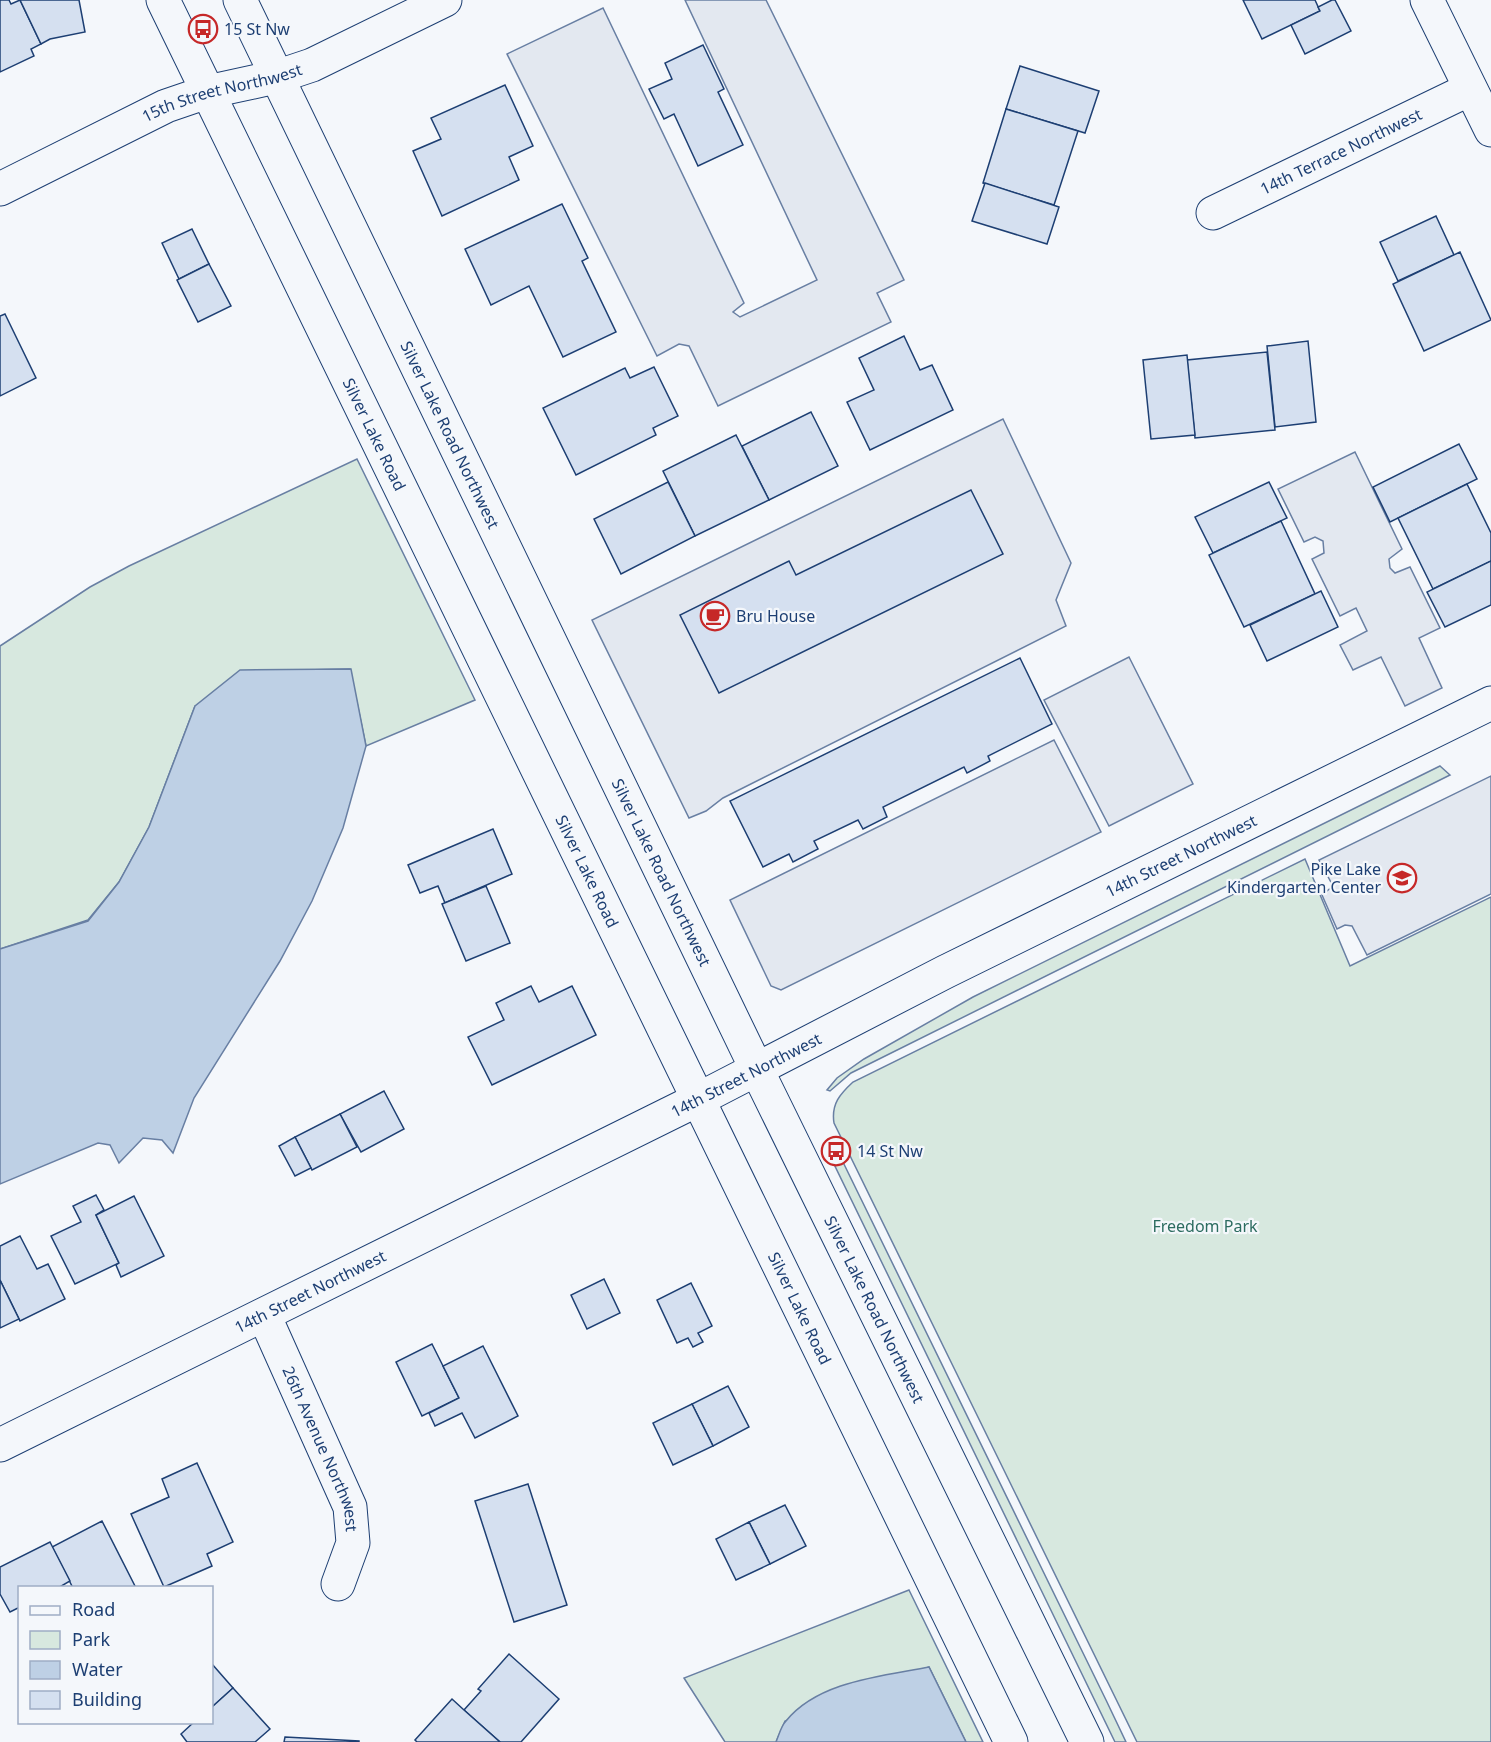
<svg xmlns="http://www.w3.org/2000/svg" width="1491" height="1742" viewBox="0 0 1491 1742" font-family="'Noto Sans',sans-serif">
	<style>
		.green { fill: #d7e8df; stroke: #687fa3; stroke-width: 1.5 }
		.parking { fill: #e3e8f0; stroke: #687fa3; stroke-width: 1.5 }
		.water { fill: #bed0e5; stroke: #687fa3; stroke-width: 1.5 }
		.building { fill: #d5e0f0; stroke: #1d3f73; stroke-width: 1.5 }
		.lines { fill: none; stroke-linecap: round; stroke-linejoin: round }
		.minor-casing { stroke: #1d3f73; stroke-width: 35 }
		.tertiary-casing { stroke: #1d3f73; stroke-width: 35 }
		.secondary-casing { stroke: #1d3f73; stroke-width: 35 }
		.minor { stroke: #f4f7fb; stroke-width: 33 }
		.tertiary { stroke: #f4f7fb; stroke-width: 33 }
		.secondary { stroke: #f4f7fb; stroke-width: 33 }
		.labels { text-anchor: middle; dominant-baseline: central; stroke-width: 4.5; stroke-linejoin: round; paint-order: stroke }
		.poi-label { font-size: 16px; fill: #1d3f73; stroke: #f4f7fb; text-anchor: start }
		.street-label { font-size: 16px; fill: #1d3f73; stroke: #f4f7fb }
		.park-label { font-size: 16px; fill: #2c6c60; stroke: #f4f7fb }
	</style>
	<rect width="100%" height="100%" fill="#f4f7fb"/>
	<g class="green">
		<path d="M357,459L475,700L366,746L350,669L303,670L195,706L149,827L119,882L88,920L0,949V646L90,587L129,566Z"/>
		<path d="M1440,766L1450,775L851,1073L830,1091L827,1090L837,1078L864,1059L973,997Z"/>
		<path d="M1305,859L1350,966L1491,897V1742H1137L834,1123C831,1104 840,1094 853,1082Z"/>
		<path d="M840,1156L1106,1700L1126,1742H1115L832,1160Z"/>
		<path d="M909,1590L983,1742H966L929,1667L785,1721L776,1742H725L684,1678Z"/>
	</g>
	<g class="parking">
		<path d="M685,0H766L904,280L877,293L891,322L718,406L689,346L679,344L657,356L507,54L603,8L744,303L733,312L740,317L817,280Z"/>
		<path d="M1003,419L1071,563L1056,600L1066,626L723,798L706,811L689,818L592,620Z"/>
		<path d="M1355,452L1402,549L1389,559L1390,568L1395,573L1410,567L1440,628L1419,638L1442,688L1405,706L1381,657L1353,670L1340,645L1367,631L1356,608L1340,616L1312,559L1324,553L1323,541L1315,537L1304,542L1278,489Z"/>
		<path d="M1129,657L1193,784L1109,826L1044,700Z"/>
		<path d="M1054,740L1101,832L781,990L771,986L730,900Z"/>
		<path d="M1491,776V894L1367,955L1352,926L1345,925L1337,929L1322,895L1333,886L1319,860Z"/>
	</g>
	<g class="water">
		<path d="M351,669L366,746L343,828L312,901L280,961L194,1098L173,1153L162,1140L143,1138L119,1163L110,1145L98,1143L0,1184V949L88,921L119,882L149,827L195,706L240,670Z"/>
		<path d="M929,1667L966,1742H776C779,1735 781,1726 786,1721C818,1681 883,1676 929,1667Z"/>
	</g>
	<g class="building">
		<path d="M0,0H9L11,4L20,0L41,44L31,49L34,56L0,72Z"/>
		<path d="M20,0H79L85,32L50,39L41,44Z"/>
		<path d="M1243,0H1315L1320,11L1262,39Z"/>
		<path d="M1332,0H1335L1351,31L1305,54L1291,25L1320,11L1318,7Z"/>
		<path d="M703,45L724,89L718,92L743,145L698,166L674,114L664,119L649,89L672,79L665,63Z"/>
		<path d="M1020,66L1099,91L1085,133L1006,109Z"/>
		<path d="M505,85L533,146L509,157L519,180L442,216L413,151L441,139L431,118Z"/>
		<path d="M1006,109L1078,131L1054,205L983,183Z"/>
		<path d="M985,183L1059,207L1047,244L972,221Z"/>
		<path d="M562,204L588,258L582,261L616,332L563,357L529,286L491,305L465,249Z"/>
		<path d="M1436,216L1454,255L1398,281L1380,242Z"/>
		<path d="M192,229L209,264L179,279L162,243Z"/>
		<path d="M1460,252L1491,320L1424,351L1393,284Z"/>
		<path d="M209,264L231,306L198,322L177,280Z"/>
		<path d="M5,314L36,378L0,396V316Z"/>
		<path d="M904,336L920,370L932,365L953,410L870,450L847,402L874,390L859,358Z"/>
		<path d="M1308,341L1316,422L1275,427L1267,346Z"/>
		<path d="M1267,352L1275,430L1195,438L1187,360Z"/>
		<path d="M1187,355L1195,435L1151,439L1143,360Z"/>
		<path d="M654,367L678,416L653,428L656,435L576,475L543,408L625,368L630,378Z"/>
		<path d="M811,412L838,466L769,500L742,446Z"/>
		<path d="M736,435L769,500L695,536L663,471Z"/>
		<path d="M1459,444L1477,479L1390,522L1373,487Z"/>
		<path d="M668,482L695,536L621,574L594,519Z"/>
		<path d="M1269,482L1287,518L1213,553L1195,517Z"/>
		<path d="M1467,484L1491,533V561L1433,589L1398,518Z"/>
		<path d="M971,490L1003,554L719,693L680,615L789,561L796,575Z"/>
		<path d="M1281,521L1315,594L1244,627L1209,555Z"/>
		<path d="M1491,561V605L1445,627L1427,592Z"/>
		<path d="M1321,591L1338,627L1267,661L1250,625Z"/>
		<path d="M1020,658L1052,724L988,756L990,761L967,773L964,767L883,807L887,817L863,829L858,820L814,841L818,849L793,862L789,854L763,867L730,801Z"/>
		<path d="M493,829L512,874L445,903L438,886L420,893L408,865Z"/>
		<path d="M486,886L510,943L466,961L442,904Z"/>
		<path d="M531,986L539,1002L572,986L596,1035L492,1085L468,1037L504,1020L496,1003Z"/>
		<path d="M384,1091L404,1129L361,1152L340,1114Z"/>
		<path d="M340,1114L357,1147L312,1170L295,1137Z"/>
		<path d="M295,1137L311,1168L295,1176L279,1146Z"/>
		<path d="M96,1195L104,1210L96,1215L119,1263L75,1284L51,1236L81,1222L73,1206Z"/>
		<path d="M134,1196L164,1256L121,1277L116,1265L119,1263L96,1215Z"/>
		<path d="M20,1236L37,1269L48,1264L65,1299L20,1321L0,1280V1246Z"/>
		<path d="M604,1279L620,1313L587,1329L571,1295Z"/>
		<path d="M0,1280L19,1319L0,1328Z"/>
		<path d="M691,1283L712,1326L698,1333L703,1342L693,1347L688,1338L677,1343L657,1300Z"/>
		<path d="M432,1344L459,1398L422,1416L396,1362Z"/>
		<path d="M483,1346L518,1416L475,1438L462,1413L435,1426L429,1413L459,1398L443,1366Z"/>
		<path d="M728,1386L749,1427L713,1446L692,1404Z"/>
		<path d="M692,1404L713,1446L673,1465L653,1423Z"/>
		<path d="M197,1463L233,1542L207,1554L212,1566L164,1587L131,1514L169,1497L162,1479Z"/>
		<path d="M528,1484L567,1605L514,1622L475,1501Z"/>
		<path d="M785,1505L806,1546L770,1564L749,1522Z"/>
		<path d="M102,1521L136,1588H73L52,1547Z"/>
		<path d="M749,1522L770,1564L736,1580L716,1539Z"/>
		<path d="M50,1542L70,1581L58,1588H20V1607L10,1612L0,1594V1567Z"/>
		<path d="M509,1654L559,1699L521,1742H500L464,1710L481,1691L478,1689Z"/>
		<path d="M212,1664L233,1688L212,1707Z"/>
		<path d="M233,1688L270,1729L255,1742H187L181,1734L194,1722H212V1707Z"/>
		<path d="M452,1699L464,1710L500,1742H417L415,1740Z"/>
		<path d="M285,1737L359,1741V1742H284Z"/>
	</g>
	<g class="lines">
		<g class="minor-casing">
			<g id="minor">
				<path d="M1427,0L1491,130"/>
				<path id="s1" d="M0,189L166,106L207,92L276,77L312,65L445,0"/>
				<path id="s2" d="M1213,213L1470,89"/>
				<path id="s3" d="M264,1315L350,1507L353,1543L338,1584"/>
				<path id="s4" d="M0,1445L697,1100"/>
			</g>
		</g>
		<g class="tertiary-casing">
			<g id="tertiary">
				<path id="s5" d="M697,1100L945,972L1491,703"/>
			</g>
		</g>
		<g class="secondary-casing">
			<g id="secondary">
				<path id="s6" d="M163,0L1011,1742"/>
				<path id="s7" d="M240,0L757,1070L1087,1742"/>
			</g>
		</g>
		<use href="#minor" class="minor"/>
		<use href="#tertiary" class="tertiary"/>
		<use href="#secondary" class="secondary"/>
	</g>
	<defs>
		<g id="bus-ring" transform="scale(1.5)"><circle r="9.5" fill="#f4f7fb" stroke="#c62828" stroke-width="1.5"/><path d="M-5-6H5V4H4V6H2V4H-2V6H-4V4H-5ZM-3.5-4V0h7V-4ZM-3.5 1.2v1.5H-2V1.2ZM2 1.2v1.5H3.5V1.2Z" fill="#c62828"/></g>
		<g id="cafe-ring" transform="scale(1.5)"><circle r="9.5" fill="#f4f7fb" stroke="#c62828" stroke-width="1.5"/><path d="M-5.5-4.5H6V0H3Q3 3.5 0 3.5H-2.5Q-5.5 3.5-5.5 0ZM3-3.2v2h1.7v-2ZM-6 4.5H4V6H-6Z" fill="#c62828"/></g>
		<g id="school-ring" transform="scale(1.5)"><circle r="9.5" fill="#f4f7fb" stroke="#c62828" stroke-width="1.5"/><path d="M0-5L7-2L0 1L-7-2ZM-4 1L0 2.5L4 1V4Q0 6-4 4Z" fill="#c62828"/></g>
	</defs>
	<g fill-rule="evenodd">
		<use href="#bus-ring" x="203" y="29"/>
		<use href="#cafe-ring" x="715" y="616"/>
		<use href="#school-ring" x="1402" y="878"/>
		<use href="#bus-ring" x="836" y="1151"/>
	</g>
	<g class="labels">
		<g class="poi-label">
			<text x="224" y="29">15 St Nw</text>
			<text x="736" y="616">Bru House</text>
			<text x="1381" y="869" text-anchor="end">Pike Lake<tspan x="1381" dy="18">Kindergarten Center</tspan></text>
			<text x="857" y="1151">14 St Nw</text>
		</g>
		<g class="street-label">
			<text stroke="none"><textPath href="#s1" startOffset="243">15th Street Northwest</textPath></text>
			<text stroke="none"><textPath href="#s2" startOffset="142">14th Terrace Northwest</textPath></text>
			<text stroke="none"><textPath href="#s6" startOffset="483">Silver Lake Road</textPath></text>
			<text stroke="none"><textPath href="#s7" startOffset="483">Silver Lake Road Northwest</textPath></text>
			<text stroke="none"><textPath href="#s5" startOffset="542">14th Street Northwest</textPath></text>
			<text stroke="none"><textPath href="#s6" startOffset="969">Silver Lake Road</textPath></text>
			<text stroke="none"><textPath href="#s7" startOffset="969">Silver Lake Road Northwest</textPath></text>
			<text transform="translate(746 1075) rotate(-27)">14th Street Northwest</text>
			<text stroke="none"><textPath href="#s4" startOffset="346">14th Street Northwest</textPath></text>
			<text stroke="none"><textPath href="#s6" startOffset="1455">Silver Lake Road</textPath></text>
			<text stroke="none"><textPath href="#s7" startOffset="1455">Silver Lake Road Northwest</textPath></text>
			<text stroke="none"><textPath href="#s3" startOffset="146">26th Avenue Northwest</textPath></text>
		</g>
		<g class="park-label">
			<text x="1205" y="1226">Freedom Park</text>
		</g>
	</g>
	<rect x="18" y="1586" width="195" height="138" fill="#f4f7fb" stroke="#9eadc5" stroke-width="1.5"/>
	<rect x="30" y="1606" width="30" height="9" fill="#f4f7fb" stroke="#9eadc5" stroke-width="1.5"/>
	<text x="72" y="1616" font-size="18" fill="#1d3f73">Road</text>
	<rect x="30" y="1631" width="30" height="18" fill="#d7e8df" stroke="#9eadc5" stroke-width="1.5"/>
	<text x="72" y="1646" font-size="18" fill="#1d3f73">Park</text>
	<rect x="30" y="1661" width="30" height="18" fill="#bed0e5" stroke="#9eadc5" stroke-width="1.5"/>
	<text x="72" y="1676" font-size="18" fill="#1d3f73">Water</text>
	<rect x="30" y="1691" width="30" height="18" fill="#d5e0f0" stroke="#9eadc5" stroke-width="1.5"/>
	<text x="72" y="1706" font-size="18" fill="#1d3f73">Building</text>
</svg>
